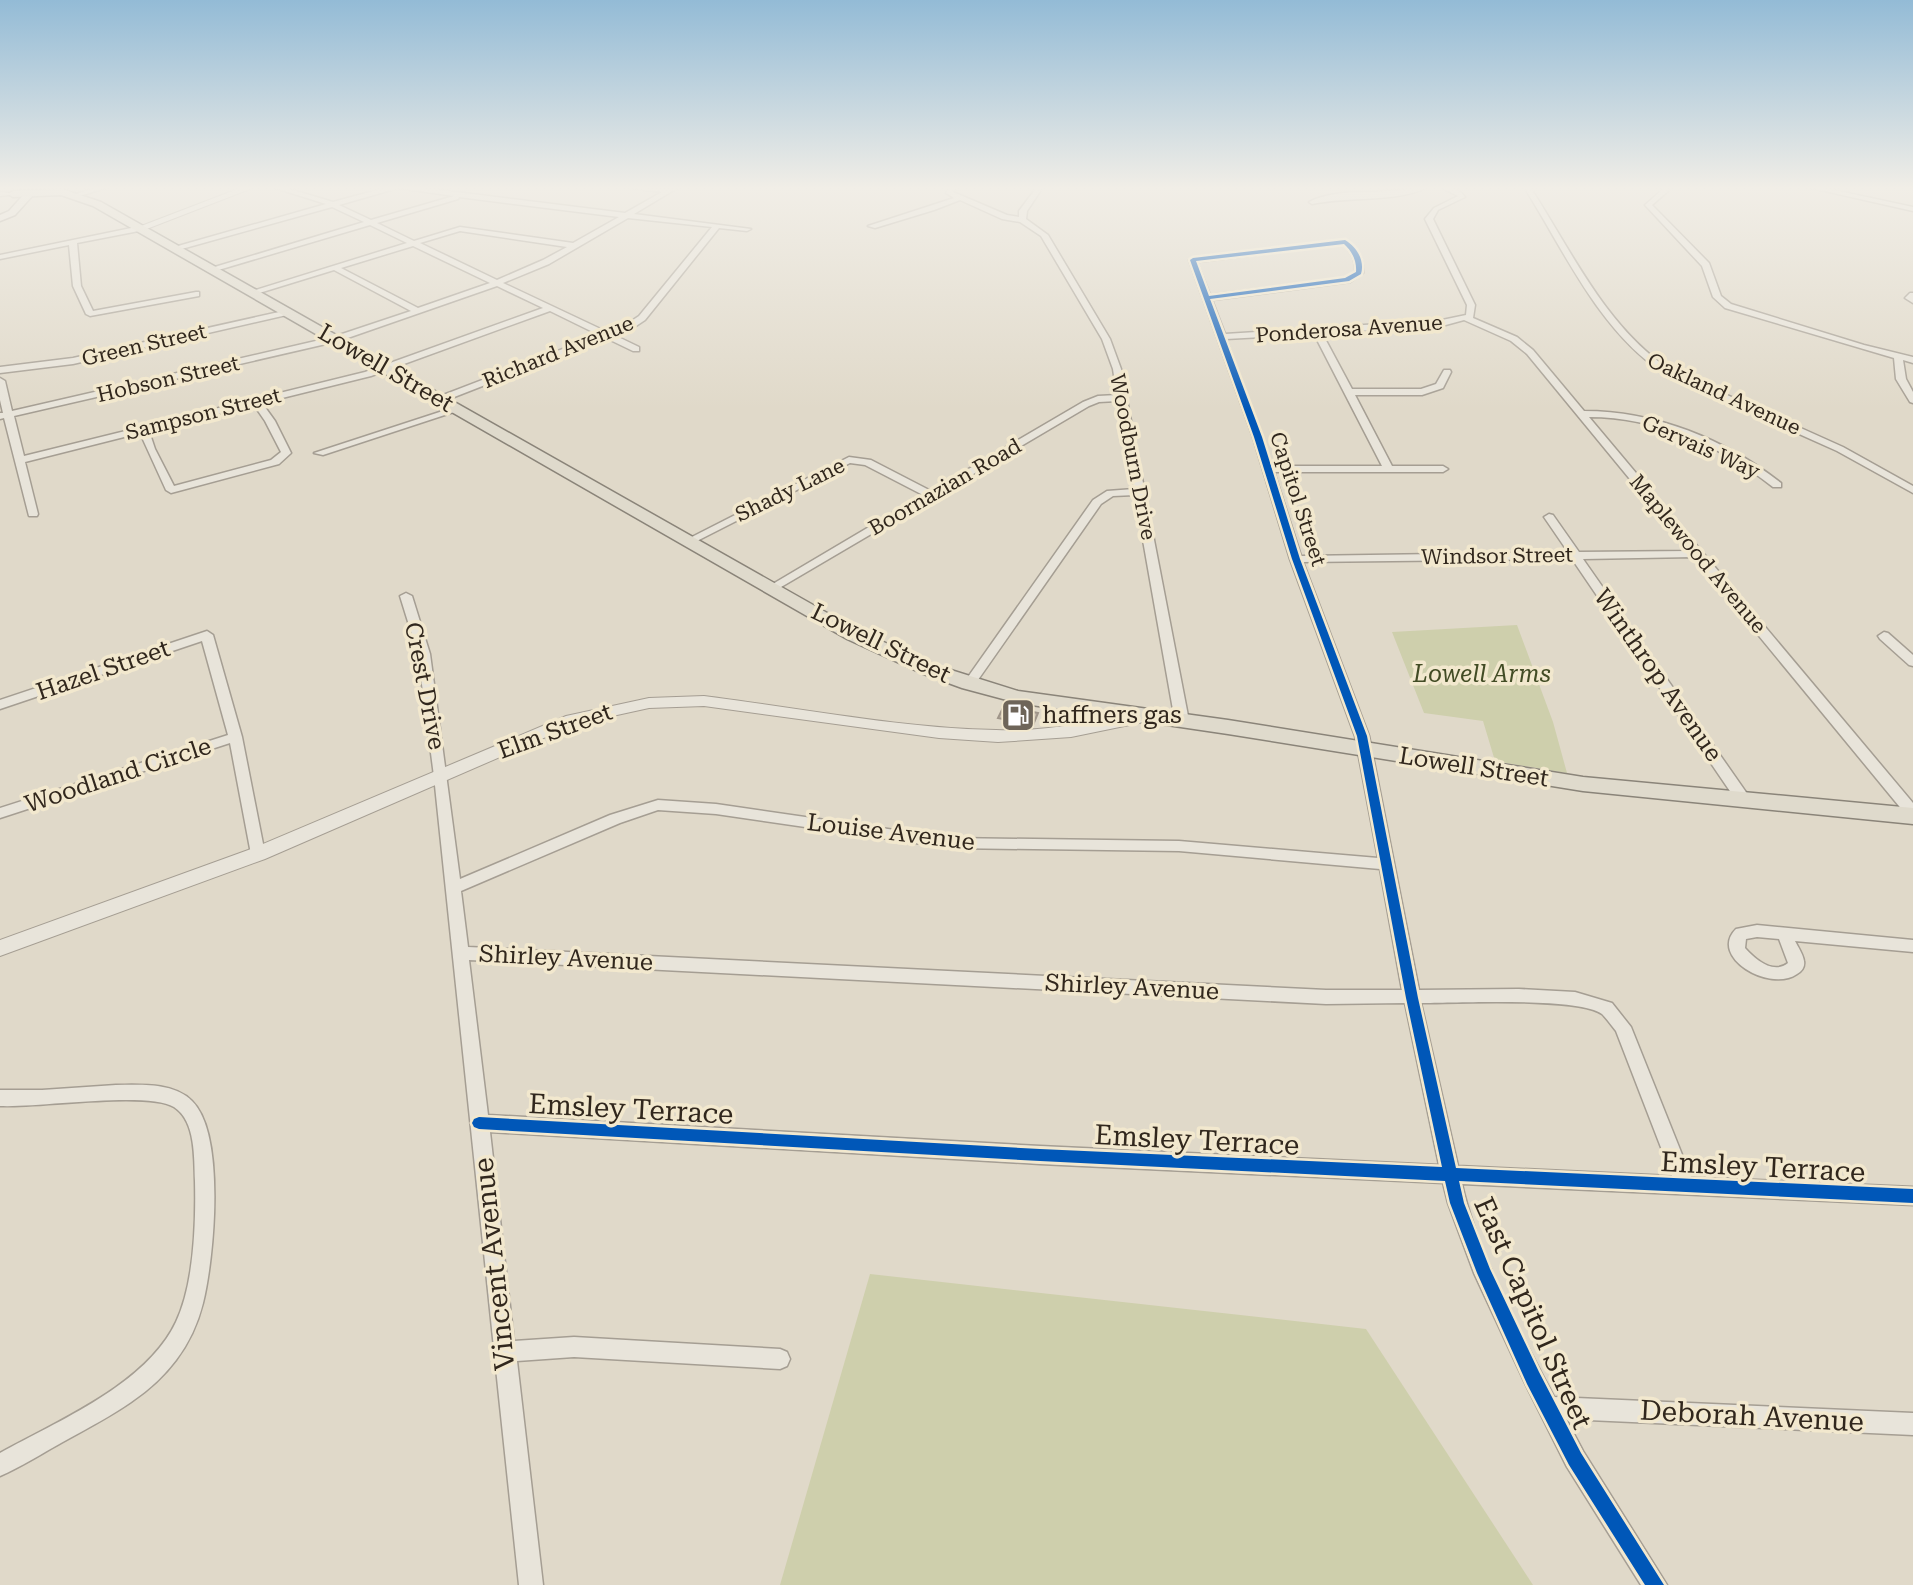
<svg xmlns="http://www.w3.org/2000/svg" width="1913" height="1585" viewBox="0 0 1913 1585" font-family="'Roboto Serif',serif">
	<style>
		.green { fill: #cecfac }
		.building { fill: #c3b8aa; stroke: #9f9589; stroke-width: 2 }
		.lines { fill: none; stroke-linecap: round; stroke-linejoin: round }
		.minor-casing { stroke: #a59e93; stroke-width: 3 }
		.tertiary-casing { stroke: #a59e93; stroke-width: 2 }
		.secondary-casing { stroke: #948e83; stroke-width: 3 }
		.primary-casing { stroke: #8a8479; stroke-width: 3 }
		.minor { fill: #e8e4da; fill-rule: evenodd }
		.tertiary { fill: #e8e4da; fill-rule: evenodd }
		.secondary { fill: #e8e4da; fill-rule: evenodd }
		.primary { fill: #dfdacc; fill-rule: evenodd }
		.cycleway-casing { stroke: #f2e8ce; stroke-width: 5 }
		.cycleway { fill: #0057b8; fill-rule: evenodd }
		.labels { text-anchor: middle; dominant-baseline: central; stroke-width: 7; stroke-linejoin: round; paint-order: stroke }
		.far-street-label { font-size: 21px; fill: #31271d; stroke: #f2e8ce }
		.street-label { font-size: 24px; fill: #31271d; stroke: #f2e8ce }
		.park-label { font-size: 24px; font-style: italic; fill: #424c25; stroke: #f2e8ce }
		.poi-label { font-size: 24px; fill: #31271d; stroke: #f2e8ce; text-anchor: start }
		.near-street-label { font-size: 28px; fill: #31271d; stroke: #f2e8ce }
	</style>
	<rect width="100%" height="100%" fill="#e0d9c9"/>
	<g class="green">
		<path d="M1517,625L1553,722L1567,773L1495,761L1483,721L1424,713L1392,632Z"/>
		<path d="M870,1274L1366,1329L1533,1585H780Z"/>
	</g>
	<path class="building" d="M1004,706L1038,713L1033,725L998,718Z"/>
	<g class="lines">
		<g class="minor-casing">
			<g id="minor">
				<path d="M98,187H109L73,198L70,196Z"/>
				<path d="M272,187H283L333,202L388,187H416L625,213L662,192L623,187L668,189L679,187L634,214L751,229L747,231L719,228L645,320L633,328L614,335L639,347V351H633L606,338L444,401H438V397L599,335L550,311L371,376L262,403L275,421L291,453L279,464L171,493L166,490L140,433L25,462L38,514L37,516H29L4,418L0,419V413H3L0,400V378L5,381L12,411L333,337L411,311L334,270L256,294L249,292L407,243L370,225L215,271L208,269L364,222L332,207L178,250L171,248L326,204ZM398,188L454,196L371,220L339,205ZM459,197L619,217L573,243L460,227L414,241L377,223L458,199ZM628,218L712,227L639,316L627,324L607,332L503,283L549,264ZM460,231L567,247L543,260L497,280L420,243ZM413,246L490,283L418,308L341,268ZM497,286L543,308L365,372L24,456L14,416L339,341ZM254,405L265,421L281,452L271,460L174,486L155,449L149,431Z"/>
				<path d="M950,187H956L953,192L1007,215L1019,217V211L1037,187H1043L1027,211L1026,219L1048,235L1110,339L1121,369L1189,721L1187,724L1182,725L1175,721L1135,495L1113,496L1101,504L973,687L969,688L963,684L1093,500L1107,491L1134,489L1118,401L1099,402L1089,406L776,590H768L766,588L923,495L865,465L850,463L693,543L689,544L684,541L849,457L871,460L931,491L1083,402L1098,396L1117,395L1113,369L1102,339L1041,236L1020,222L1002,219L960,200L934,210L875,228L868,226L954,198L946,193Z"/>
				<path d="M1417,187H1428C1397,203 1348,196 1312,204L1309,202C1340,186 1383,196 1417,187Z"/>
				<path d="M1440,187C1450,187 1459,188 1465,197L1438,210L1433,219L1475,305L1473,318L1517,337L1533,350L1584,411C1655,411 1725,439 1781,483V487H1773C1721,446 1656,417 1589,417L1913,803V818L1908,817L1694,557L1583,559L1748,795L1750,799L1748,803H1738L1572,559L1303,562L1369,736L1419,990L1519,989L1575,992L1612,1003L1631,1027L1691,1177L1913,1187V1205L1462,1184C1477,1252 1521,1334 1554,1397L1913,1413V1435L1566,1419L1583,1451L1667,1585H1641L1567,1467L1526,1385L1474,1273L1448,1203L1443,1183L1040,1164L490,1132L514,1341L574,1337L780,1349L787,1352L790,1359L787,1366L780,1369L574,1357L517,1361L543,1585H519L495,1359L493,1352L494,1348L434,776L418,654L400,596L406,593L412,596L430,654L460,879L610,815L658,800L716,804L950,838L1179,841L1378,858L1355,736L1290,559L1253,437L1189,260L1193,258L1345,240C1357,246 1364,259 1363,273L1350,282L1212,300L1225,334L1442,320L1466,315L1467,305L1425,219L1434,208L1458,196ZM1343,244C1352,252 1356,261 1355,272L1345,278L1210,295L1197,262ZM1464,320L1511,341L1527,354L1689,551L1579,552L1553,515L1549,514L1544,517L1568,552L1301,556L1274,472H1443L1448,469L1443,466H1392L1355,395H1422L1443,388L1451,372L1450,370H1444L1436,384L1421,389H1352L1322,333L1442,326ZM1314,334L1382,466H1272L1226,339ZM658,810L716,814L950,848L1179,851L1380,869L1402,990H1326L468,947L461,891L620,823ZM469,960L1326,1004L1405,1003L1439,1165L1040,1146L488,1115ZM1421,1003C1455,1003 1579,997 1602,1014C1607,1019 1612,1026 1616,1031L1672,1176L1458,1166Z"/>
				<path d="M1524,187H1530C1571,250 1605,326 1669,369L1843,447L1913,486V493L1837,451L1663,373C1598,329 1565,252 1524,187Z"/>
				<path d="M1662,187H1668V191L1652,205L1709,263L1721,296L1731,304L1864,345L1913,357V363L1903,360L1906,379L1913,392V403L1910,402L1896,379L1894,358L1725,308L1713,297L1702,266L1645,205L1662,190Z"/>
				<path d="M1807,187H1820L1913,207V211Z"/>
				<path d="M0,192L16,194L0,196Z"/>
				<path d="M141,226L144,230L77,243L81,286L93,311L196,292H199V296L90,316L86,314L73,286L69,245L0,259V255Z"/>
				<path d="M1910,293H1913V303L1905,298Z"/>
				<path d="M288,310H291V314L73,364L0,373V367L73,358Z"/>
				<path d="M455,407L463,409L323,455L314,453Z"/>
				<path d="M207,631L213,635L242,737L265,854L263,858H253L251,854L230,743L0,818V808L228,735L202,641L0,709V700Z"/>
				<path d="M1884,632L1888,633L1913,655V666L1909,665L1880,639L1878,636Z"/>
				<path d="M1757,925L1913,940V952L1795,941C1798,947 1803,954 1804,961C1805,967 1802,971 1797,974C1770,993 1708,957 1736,929ZM1757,937L1779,939L1788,963C1773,975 1755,959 1745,948L1746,939Z"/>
				<path d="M116,1085C140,1085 173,1082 192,1101C226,1134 214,1259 203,1303C198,1323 189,1343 176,1360C147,1399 102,1420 61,1443C41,1454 21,1467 0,1476V1453C58,1421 147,1384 176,1322C194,1284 196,1223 195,1181C194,1158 196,1121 174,1107C147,1091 38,1108 0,1106V1090H42Z"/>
			</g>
		</g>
		<g class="tertiary-casing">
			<g id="tertiary">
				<path d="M243,187H255L144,230L136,228Z"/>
				<path d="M704,696C800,708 899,728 996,730C1046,732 1095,721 1144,712L1152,717L1144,722L1071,737L998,742L939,738L704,706L649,708L576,724L265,859L0,956V940L251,849L566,716L649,698Z"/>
			</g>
		</g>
		<g class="secondary-casing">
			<path id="secondary" d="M26,192L34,194L15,215L0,221V215L9,211Z"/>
		</g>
		<g class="primary-casing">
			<path id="primary" d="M62,189L101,202L859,631L935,665L1018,691L1228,720L1583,777L1913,808V824L1583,791L1228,734L1018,703L962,688L921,673L847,639L93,206L61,195L13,197L8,194L13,191Z"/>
		</g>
		<use href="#minor" class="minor"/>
		<use href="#tertiary" class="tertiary"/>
		<use href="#secondary" class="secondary"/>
		<use href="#primary" class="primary"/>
		<g class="cycleway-casing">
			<path id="cycleway" d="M1345,240C1357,247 1365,261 1361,274L1349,281L1210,299L1262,437L1300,559L1367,736L1418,998L1456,1168L1913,1189V1203L1459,1181L1464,1203L1490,1269L1539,1372L1581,1453L1664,1585H1645L1569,1465L1527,1384L1477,1273L1450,1203L1445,1181L1040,1161L479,1129L474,1127L472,1123L474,1119L479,1117L1040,1149L1442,1167L1406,998L1357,736L1292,559L1254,437L1190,260L1193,258ZM1344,244C1352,251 1357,261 1356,272L1345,278L1209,296L1196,261Z"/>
		</g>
		<use href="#cycleway" class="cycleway"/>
	</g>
	<linearGradient id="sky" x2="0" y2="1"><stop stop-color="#93bbd6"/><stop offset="0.46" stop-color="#f1eee7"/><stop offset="1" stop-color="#f1eee7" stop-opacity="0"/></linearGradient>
	<rect width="1913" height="409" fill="url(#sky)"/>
	<defs>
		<g id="fuel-square" transform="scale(1.75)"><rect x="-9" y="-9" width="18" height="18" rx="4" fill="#6e6559" stroke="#f2e8ce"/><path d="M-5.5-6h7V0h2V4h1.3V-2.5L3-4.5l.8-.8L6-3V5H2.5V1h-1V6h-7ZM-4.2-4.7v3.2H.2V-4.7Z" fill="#fff"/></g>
	</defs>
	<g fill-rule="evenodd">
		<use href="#fuel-square" x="1018" y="715"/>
	</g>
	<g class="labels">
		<g class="far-street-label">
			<text transform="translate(1349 329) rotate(-4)">Ponderosa Avenue</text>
			<text transform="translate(144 345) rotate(-13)">Green Street</text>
			<text transform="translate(558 352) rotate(-22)">Richard Avenue</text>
			<text transform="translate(168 379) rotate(-13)">Hobson Street</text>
			<text transform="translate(1724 394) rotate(25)">Oakland Avenue</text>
			<text transform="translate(203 414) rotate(-14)">Sampson Street</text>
			<text transform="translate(1701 447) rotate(24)">Gervais Way</text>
			<text transform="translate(1133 457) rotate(79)">Woodburn Drive</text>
			<text transform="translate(945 487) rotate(-30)">Boornazian Road</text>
			<text transform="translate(790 490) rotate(-26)">Shady Lane</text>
			<text transform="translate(1298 499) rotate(72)">Capitol Street</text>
			<text transform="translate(1698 554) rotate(50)">Maplewood Avenue</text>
			<text transform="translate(1497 556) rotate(-1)">Windsor Street</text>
		</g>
		<g class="street-label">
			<text transform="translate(386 368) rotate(30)">Lowell Street</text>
			<text transform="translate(881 643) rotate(26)">Lowell Street</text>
			<text transform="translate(103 670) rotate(-19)">Hazel Street</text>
			<text transform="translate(1658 675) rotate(55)">Winthrop Avenue</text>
			<text transform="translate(425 686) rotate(79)">Crest Drive</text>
			<text transform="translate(555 731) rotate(-20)">Elm Street</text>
			<text transform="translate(1474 767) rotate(9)">Lowell Street</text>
			<text transform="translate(118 775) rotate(-18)">Woodland Circle</text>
			<text transform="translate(891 832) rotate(7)">Louise Avenue</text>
			<text transform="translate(566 958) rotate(3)">Shirley Avenue</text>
			<text transform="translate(1132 987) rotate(3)">Shirley Avenue</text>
		</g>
		<g class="park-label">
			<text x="1482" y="674">Lowell Arms</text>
		</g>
		<g class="poi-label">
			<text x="1042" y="715">haffners gas</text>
		</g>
		<g class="near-street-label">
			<text transform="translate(631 1109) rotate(3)">Emsley Terrace</text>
			<text transform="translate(1197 1140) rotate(3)">Emsley Terrace</text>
			<text transform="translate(1763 1167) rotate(3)">Emsley Terrace</text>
			<text transform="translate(494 1264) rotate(-96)">Vincent Avenue</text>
			<text transform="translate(1533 1313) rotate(66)">East Capitol Street</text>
			<text transform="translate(1752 1416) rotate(3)">Deborah Avenue</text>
		</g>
	</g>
</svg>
